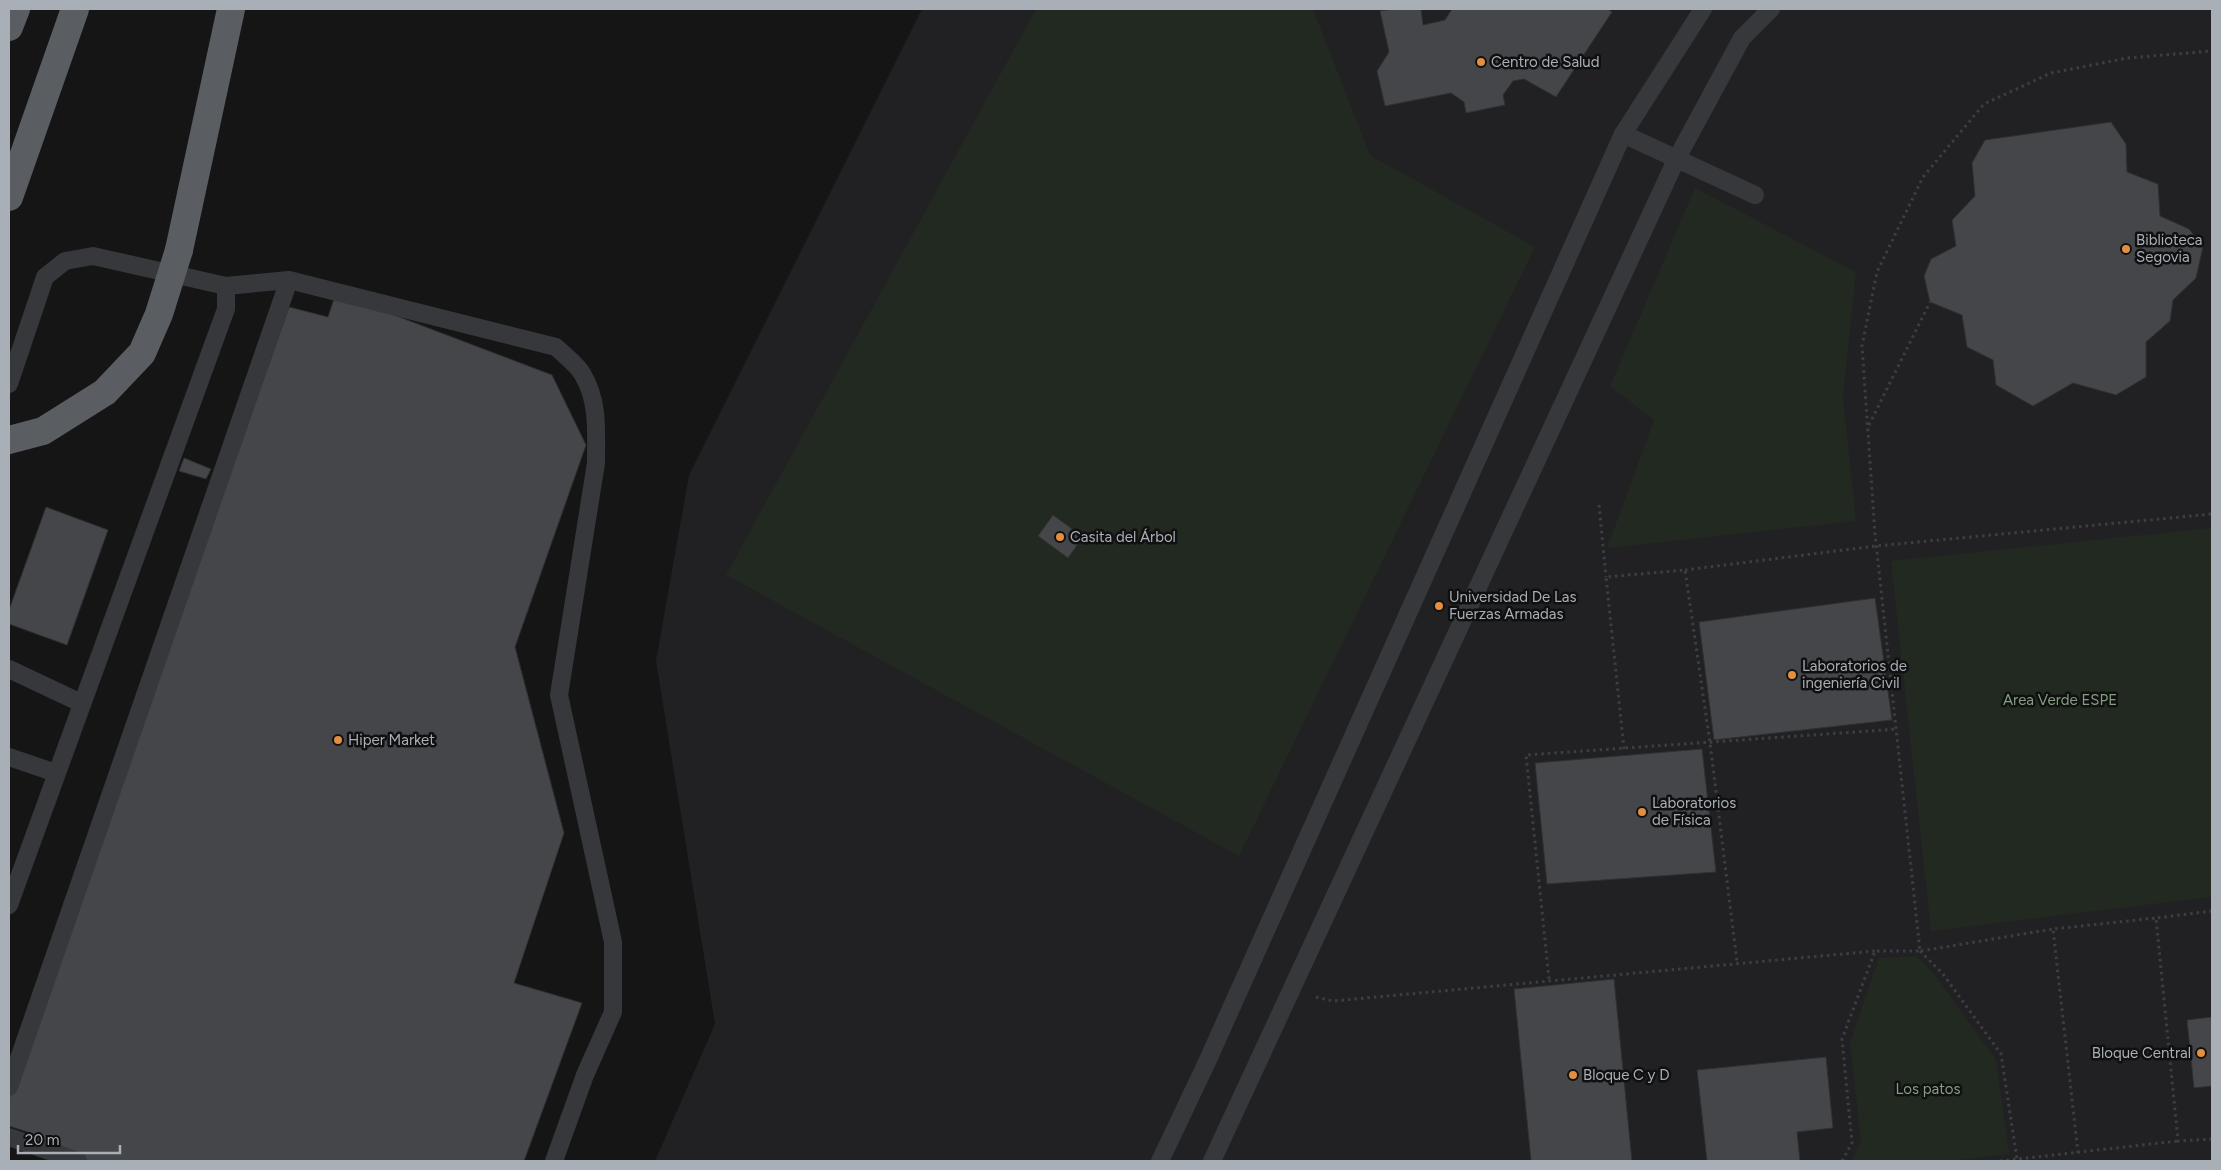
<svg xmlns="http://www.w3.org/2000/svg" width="2221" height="1170" viewBox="0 0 2221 1170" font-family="Figtree,sans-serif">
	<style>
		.built { fill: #212123 }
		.green { fill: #222921 }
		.building { fill: #444649; stroke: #2f3032 }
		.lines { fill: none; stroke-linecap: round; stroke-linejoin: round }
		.path { stroke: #3c3f42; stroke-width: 3; stroke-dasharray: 2.5 4; stroke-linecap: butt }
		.service { stroke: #36383b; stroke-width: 18 }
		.trunk { stroke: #5a5e63; stroke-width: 28 }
		.trunk-bridge { stroke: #5a5e63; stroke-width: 28 }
		.poi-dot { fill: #e38e41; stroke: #101011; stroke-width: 2 }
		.labels { text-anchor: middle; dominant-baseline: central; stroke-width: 5; stroke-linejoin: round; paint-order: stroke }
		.poi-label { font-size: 15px; fill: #a8afb6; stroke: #101011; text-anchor: start }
		.park-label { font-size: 15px; fill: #849f80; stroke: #101011 }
	</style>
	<rect width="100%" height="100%" fill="#151516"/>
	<path class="built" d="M922,9H2212V1161H655L715,1024L656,661L689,475Z"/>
	<g class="green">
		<path d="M1036,9H1313L1370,155L1535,247L1239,856L726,575Z"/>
		<path d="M1695,188L1856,272L1843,397L1856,521L1607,548L1654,420L1610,386Z"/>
		<path d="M2212,528V897L1931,931L1891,561Z"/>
		<path d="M1917,956L1934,974L1996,1060L2009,1154L1946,1161H1851L1861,1141L1850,1043L1879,958Z"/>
	</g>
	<g class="building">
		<path d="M1393,9H1421L1423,25L1445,20L1452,9H1608L1612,12L1556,97L1524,79L1513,81L1503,95L1505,105L1466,113L1464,102L1451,93L1385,106L1377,71L1389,52L1380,11Z"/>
		<path d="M2111,122L2126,144L2127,172L2158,184L2160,216L2189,229L2203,247L2196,278L2173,300L2170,321L2146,342V377L2116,395L2073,383L2033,406L1996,385L1993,360L1967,347L1962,315L1930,302L1924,276L1931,259L1956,246L1952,220L1975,196L1972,163L1985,140Z"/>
		<path d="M336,293L552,375L586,445L515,647L564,833L514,983L582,1003L524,1161H84L35,1143L37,1135L9,1126V1099L289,307L328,317Z"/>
		<path d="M184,458L211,469L206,479L179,471Z"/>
		<path d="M46,507L108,530L67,645L9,624V610Z"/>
		<path d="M1053,515L1083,537L1068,558L1038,536Z"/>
		<path d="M1875,598L1892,720L1714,740L1699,622Z"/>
		<path d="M1702,749L1716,872L1547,884L1535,763Z"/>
		<path d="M1614,979L1632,1161H1531L1514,989Z"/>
		<path d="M2212,1017V1086L2194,1088L2187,1020Z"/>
		<path d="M1826,1057L1833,1128L1797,1132L1800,1161H1707L1697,1070Z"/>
	</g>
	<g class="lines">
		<g class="path">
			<path d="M1869,425L1930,302"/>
			<path d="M1599,505L1606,577"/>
			<path d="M1685,570L1876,546L2212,514"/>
			<path d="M1624,749L1606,577L1685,570L1710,743L1737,962"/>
			<path d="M2212,911L2156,918L2178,1141L2212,1139"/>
			<path d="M1920,951L1943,974L2001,1054L2017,1159"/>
			<path d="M1921,951L2053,929"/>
			<path d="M1549,979L1526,755L1898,729"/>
			<path d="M1316,997L1333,1001L1875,951"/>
			<path d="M2078,1153L2053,929L2156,918"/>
			<path d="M1842,1161L1852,1143L1842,1039L1875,951H1920L1875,534L1862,346L1877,272L1923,177L1984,104L2051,73L2128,58L2212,51"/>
			<path d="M2000,1161L2178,1141"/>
		</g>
		<g class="service">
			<path d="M1623,134L1755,195"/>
			<path d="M226,286L289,280L556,347C564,355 578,365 583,375C599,402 596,433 596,463L559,695L613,942V1012L585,1075L554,1161"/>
			<path d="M9,384L45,277L65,261L93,256L226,286V309L9,905"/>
			<path d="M9,669L81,703"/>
			<path d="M9,757L56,773"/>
			<path d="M9,1087L289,280"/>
			<path d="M9,1137L78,1161"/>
			<path d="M1160,1161L1207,1062L1623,134L1703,9"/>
			<path d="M1212,1161L1676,160L1742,38L1771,9"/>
		</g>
		<g class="trunk">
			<path d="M9,27L16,9"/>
			<path d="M9,197L75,9"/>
			<path d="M179,250L231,9"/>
		</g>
		<path class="trunk-bridge" d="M9,440L43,431L105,392L142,353L159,314L179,250"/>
	</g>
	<g class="poi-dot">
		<circle cx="1481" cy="62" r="5"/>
		<circle cx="2126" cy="249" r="5"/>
		<circle cx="1060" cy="537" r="5"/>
		<circle cx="1439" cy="606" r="5"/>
		<circle cx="1792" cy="675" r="5"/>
		<circle cx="338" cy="740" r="5"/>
		<circle cx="1642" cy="812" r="5"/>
		<circle cx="2201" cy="1053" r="5"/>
		<circle cx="1573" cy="1075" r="5"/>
	</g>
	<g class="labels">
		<g class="poi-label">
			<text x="1491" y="62">Centro de Salud</text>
			<text x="2136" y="240">Biblioteca<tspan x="2136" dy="17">Segovia</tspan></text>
			<text x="1070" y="537">Casita del Árbol</text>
			<text x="1449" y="597">Universidad De Las<tspan x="1449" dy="17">Fuerzas Armadas</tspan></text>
			<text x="1802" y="666">Laboratorios de<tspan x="1802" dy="17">ingeniería Civil</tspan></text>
			<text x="348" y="740">Hiper Market</text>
			<text x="1652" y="803">Laboratorios<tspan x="1652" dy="17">de Física</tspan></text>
			<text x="2191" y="1053" text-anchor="end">Bloque Central</text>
			<text x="1583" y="1075">Bloque C y D</text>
		</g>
		<g class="park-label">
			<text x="2060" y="700">Area Verde ESPE</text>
			<text x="1928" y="1089">Los patos</text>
		</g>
	</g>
	<rect width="2221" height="1170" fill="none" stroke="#a8afb6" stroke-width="20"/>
	<path d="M18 1145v8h102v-8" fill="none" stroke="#a8afb6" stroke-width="2.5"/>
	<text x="25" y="1145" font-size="15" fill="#a8afb6" stroke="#101011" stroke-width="4" paint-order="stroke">20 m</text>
</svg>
